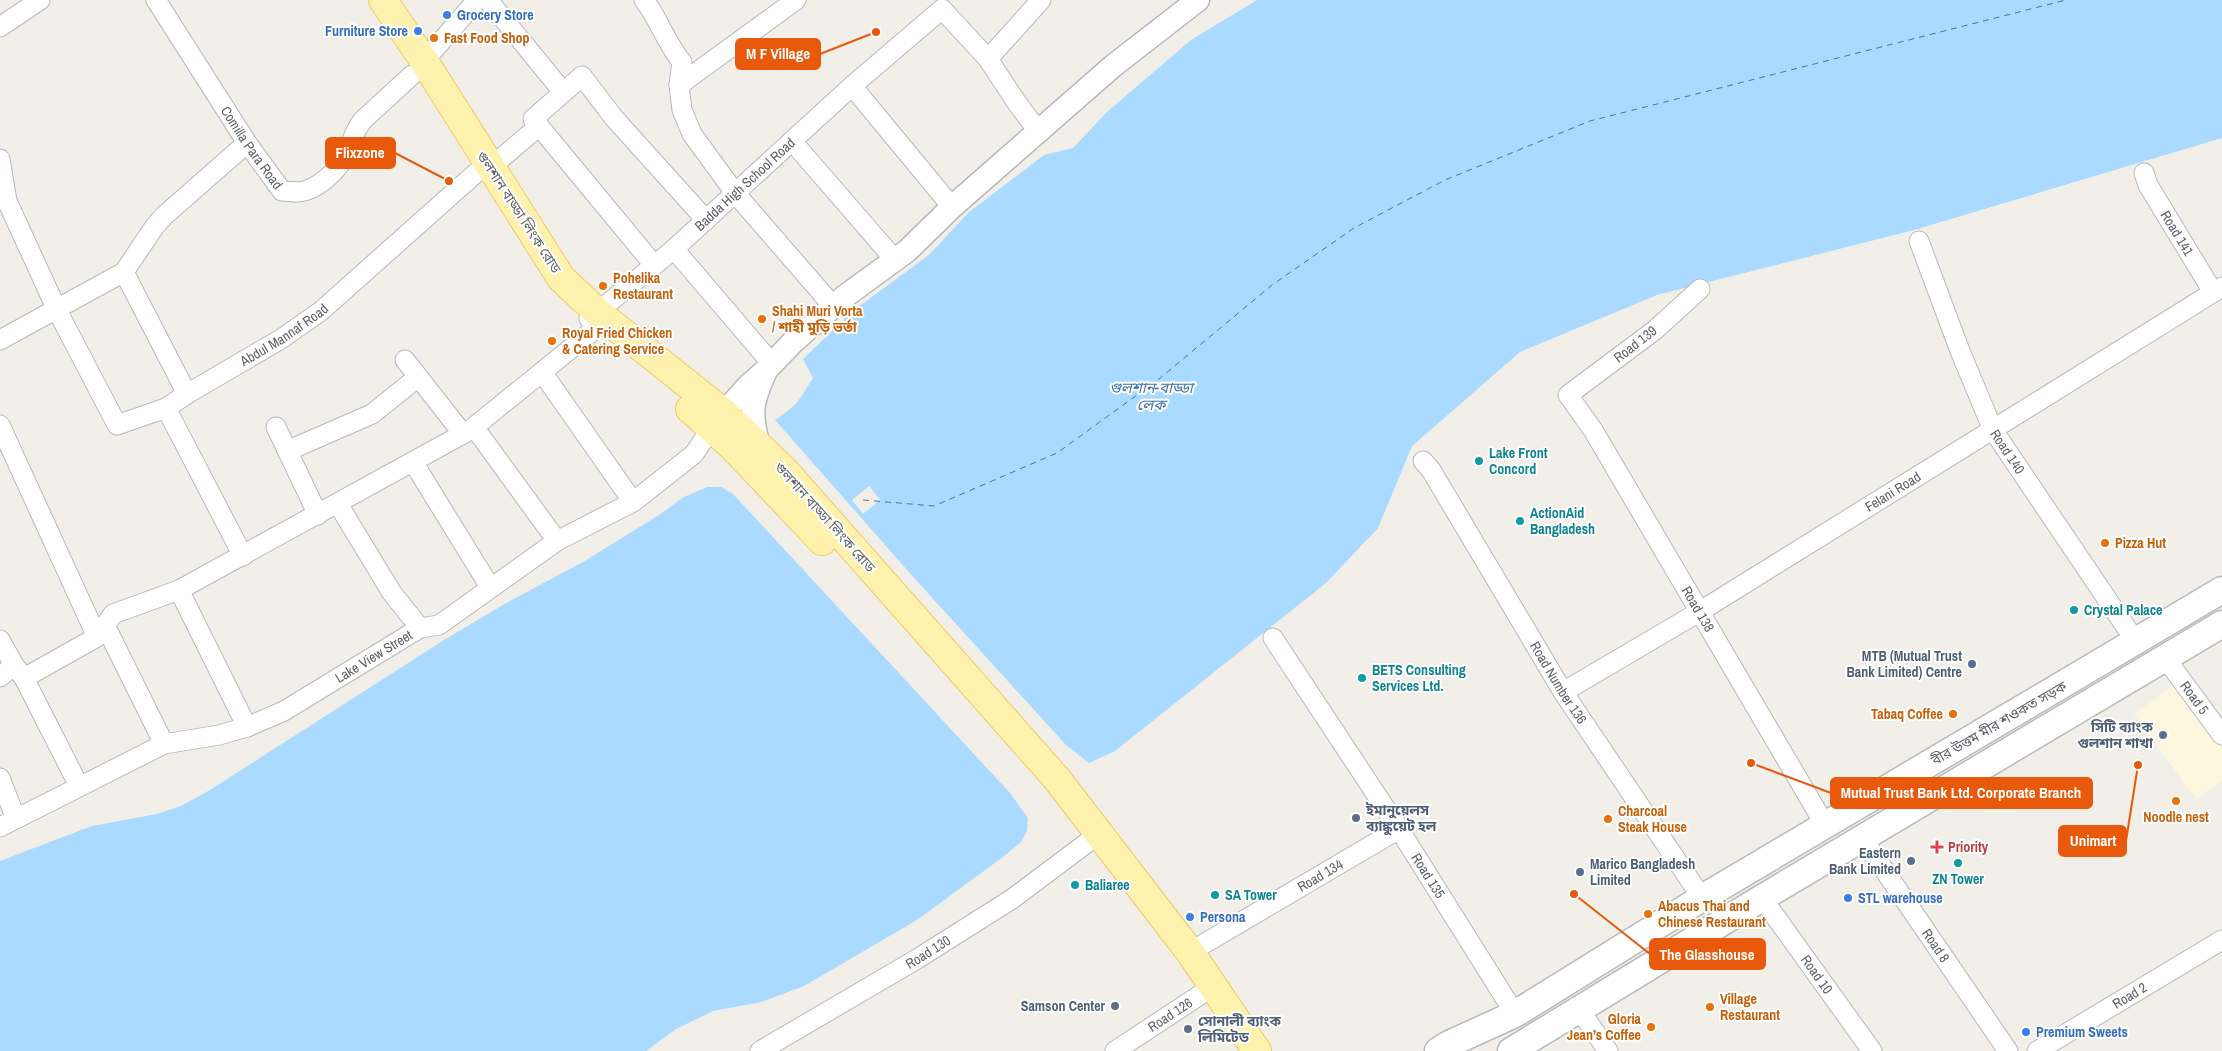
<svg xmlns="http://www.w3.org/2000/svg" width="2222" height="1051" viewBox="0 0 2222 1051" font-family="'Archivo Narrow','Noto Sans Bengali',sans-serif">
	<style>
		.commercial { fill: #fef7e0 }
		.water { fill: #aadaff }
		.pier { fill: #f1efe8 }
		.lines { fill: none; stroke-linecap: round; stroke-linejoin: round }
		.ferry { stroke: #4174aa; stroke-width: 1; stroke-dasharray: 6 5; stroke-linecap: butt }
		.minor-casing { stroke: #b5b8bc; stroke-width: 21 }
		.tertiary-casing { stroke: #b5b8bc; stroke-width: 25 }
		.secondary-casing { stroke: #b6babf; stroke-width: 29 }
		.primary-casing { stroke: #f2c960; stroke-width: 30 }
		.minor { stroke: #fff; stroke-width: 19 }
		.tertiary { stroke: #fff; stroke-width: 22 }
		.secondary { stroke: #fff; stroke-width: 26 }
		.primary { stroke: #fff2af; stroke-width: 28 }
		.shop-dot { fill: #3f7fe0; stroke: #fff; stroke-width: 2 }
		.food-dot { fill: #e8710a; stroke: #fff; stroke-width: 2 }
		.culture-dot { fill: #0f9aa8; stroke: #fff; stroke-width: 2 }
		.service-dot { fill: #5c6f8a; stroke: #fff; stroke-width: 2 }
		.health-dot { fill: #e0444e; stroke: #fff; stroke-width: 2 }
		.labels { text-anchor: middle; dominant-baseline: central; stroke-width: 4; stroke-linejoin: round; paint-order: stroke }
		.shop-label { font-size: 14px; font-weight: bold; fill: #366cbe; stroke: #fff; text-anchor: start }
		.food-label { font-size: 14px; font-weight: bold; fill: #c56008; stroke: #fff; text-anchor: start }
		.street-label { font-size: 14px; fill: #5f6368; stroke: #fff }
		.culture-label { font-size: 14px; font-weight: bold; fill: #0d838f; stroke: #fff; text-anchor: start }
		.service-label { font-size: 14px; font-weight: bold; fill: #4e5e75; stroke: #fff; text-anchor: end }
		.health-label { font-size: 14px; font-weight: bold; fill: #be3a42; stroke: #fff; text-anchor: start }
		.water-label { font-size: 15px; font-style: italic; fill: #4174aa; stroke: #fff }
		.leader { fill: none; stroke: #e8590c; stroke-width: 2 }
		.callout-dot { fill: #e8590c; stroke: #fff; stroke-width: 2 }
		.callout { fill: #e8590c; stroke: #e8590c; stroke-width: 2 }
		.callout-label { font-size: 15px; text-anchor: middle; font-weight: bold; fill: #fff }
	</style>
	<rect width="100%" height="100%" fill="#f1efe8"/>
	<path class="commercial" d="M2175,684L2222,747V780L2196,799L2134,714Z"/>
	<g class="water">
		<path d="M1257,0H2222V138L1914,230L1657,295L1520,352L1412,446L1378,528L1326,583L1115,751L1089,763L1066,745L916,580L775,420C798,405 799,400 813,378L803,359L854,310L929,255L968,213L1044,155L1073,148L1107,112L1191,40Z"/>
		<path d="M707,487H721L733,494L1010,793L1028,818L1027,831L1021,842L1003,857L917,920L804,986L761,1002L713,1011L676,1029L646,1051H0V861L92,826L157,814L181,806L210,790L444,640L508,602L583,562L659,515L684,497Z"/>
	</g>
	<path class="pier" d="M869,486L880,500L863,514L852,500Z"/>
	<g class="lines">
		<path class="ferry" d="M863,500L934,506L1057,453L1159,379L1272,285L1354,228L1445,180L1590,121L2066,0"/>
		<g class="minor-casing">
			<g id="minor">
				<path id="s1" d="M156,0L247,143L282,191C287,191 293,192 298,192C317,191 340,169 347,152C352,141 355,129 363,120L412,75"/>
				<path d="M488,0L563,92"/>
				<path d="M644,0C659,19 666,43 682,62L679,85"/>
				<path d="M796,0L679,85L682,110L692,134L735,193L833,306"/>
				<path d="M0,27L40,0"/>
				<path d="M988,59L1017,103L1038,131"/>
				<path d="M424,61L477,0"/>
				<path d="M852,86L952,207"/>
				<path d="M539,126L654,265"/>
				<path d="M792,141L895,260"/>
				<path d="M0,159L7,201L57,310L117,425L166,408L187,394"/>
				<path d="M490,168L539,126L533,119L582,76L614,118L706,220"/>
				<path id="s2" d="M2144,173L2148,185L2213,292"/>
				<path id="s3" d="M1919,241L1960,351L1993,430L2136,642"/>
				<path d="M674,249L772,364"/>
				<path id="s4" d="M124,272L187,394L281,339L321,311L477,172"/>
				<path id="s5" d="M1700,289L1655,330L1568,395L1593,430L1825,825"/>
				<path id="s6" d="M589,319L674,249L852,86L942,9L988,59L1041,0"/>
				<path d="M0,340L124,272L155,226L165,215L247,143"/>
				<path d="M405,360L463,434"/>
				<path d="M542,372L633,502"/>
				<path d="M166,408L243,556"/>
				<path d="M0,425L97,637"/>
				<path d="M276,427L318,515"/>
				<path d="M474,427L557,541"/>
				<path d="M287,451L372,414L418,377"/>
				<path id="s7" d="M1423,461L1431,470L1563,692L1702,898"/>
				<path d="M413,462L490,587"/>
				<path d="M338,504L392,593L420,628"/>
				<path d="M179,590L247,727"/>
				<path d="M105,625L164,744"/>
				<path id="s8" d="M1273,638L1399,829L1515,1014"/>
				<path d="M0,640L14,665"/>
				<path id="s9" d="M2166,659L2222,735"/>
				<path d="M0,677L14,665L24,678L97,637L113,614L179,590L463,434L474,427L595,329"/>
				<path d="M24,678L79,786"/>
				<path id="s10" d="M1563,692L1699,612L2222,287"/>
				<path d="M0,778L16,819"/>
				<path id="s11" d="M0,827L164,744L219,735L247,727L284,711L420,628L439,625L557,541L633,502L694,454L712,427"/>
				<path id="s12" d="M1863,839L2008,1051"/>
				<path id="s13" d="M1762,898L1872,1051"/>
				<path id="s14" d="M1190,952L1399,829"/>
				<path d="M1579,1009L1608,1051"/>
				<path id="s15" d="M760,1051L917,959L1012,899L1088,842"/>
				<path id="s16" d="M1115,1051L1200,995"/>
				<path id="s17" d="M2037,1051L2222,940"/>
			</g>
		</g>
		<g class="tertiary-casing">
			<g id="tertiary">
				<path d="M724,413L747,387L766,370L792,343L844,297L907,251L952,207L1113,66L1198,0"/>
				<path d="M759,446C750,414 751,403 765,373"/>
			</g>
		</g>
		<g class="secondary-casing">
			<g id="secondary">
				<path d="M1438,1051L1449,1044L1515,1014L1702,898L2222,590"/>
				<path d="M1511,1051L1762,898L2222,624"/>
			</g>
		</g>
		<g class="primary-casing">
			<g id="primary">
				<path d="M383,0L424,61L561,278L597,312L724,413L784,470L1057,779L1190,952L1257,1051"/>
				<path d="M690,409L733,447L822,541"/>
			</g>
		</g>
		<use href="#minor" class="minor"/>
		<use href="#tertiary" class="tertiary"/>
		<use href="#secondary" class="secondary"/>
		<use href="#primary" class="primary"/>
	</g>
	<g class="shop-dot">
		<circle cx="447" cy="15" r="5"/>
		<circle cx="418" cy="31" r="5"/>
		<circle cx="1848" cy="898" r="5"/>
		<circle cx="1190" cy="917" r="5"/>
		<circle cx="2026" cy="1032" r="5"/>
	</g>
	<g class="food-dot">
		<circle cx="434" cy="38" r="5"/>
		<circle cx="603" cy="286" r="5"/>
		<circle cx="762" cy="319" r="5"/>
		<circle cx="552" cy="341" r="5"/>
		<circle cx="2105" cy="543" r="5"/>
		<circle cx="1953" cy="714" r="5"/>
		<circle cx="2176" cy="801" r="5"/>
		<circle cx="1608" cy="819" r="5"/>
		<circle cx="1648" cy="914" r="5"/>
		<circle cx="1710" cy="1007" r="5"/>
		<circle cx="1651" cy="1027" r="5"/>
	</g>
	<g class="culture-dot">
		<circle cx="1479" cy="461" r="5"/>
		<circle cx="1520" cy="521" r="5"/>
		<circle cx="2074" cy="610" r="5"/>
		<circle cx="1362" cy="678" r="5"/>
		<circle cx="1958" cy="863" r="5"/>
		<circle cx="1075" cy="885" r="5"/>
		<circle cx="1215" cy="895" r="5"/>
	</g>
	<g class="service-dot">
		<circle cx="1972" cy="664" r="5"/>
		<circle cx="2163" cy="735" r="5"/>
		<circle cx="1356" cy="818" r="5"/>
		<circle cx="1911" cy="861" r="5"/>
		<circle cx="1580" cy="872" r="5"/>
		<circle cx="1115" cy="1006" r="5"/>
		<circle cx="1188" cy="1029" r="5"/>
	</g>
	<path class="health-dot" d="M1934.5 839.5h5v5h5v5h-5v5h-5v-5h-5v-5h5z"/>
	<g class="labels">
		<g class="shop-label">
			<text x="457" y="15">Grocery Store</text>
			<text x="408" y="31" text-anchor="end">Furniture Store</text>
			<text x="1858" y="898">STL warehouse</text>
			<text x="1200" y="917">Persona</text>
			<text x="2036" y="1032">Premium Sweets</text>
		</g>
		<g class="food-label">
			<text x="444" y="38">Fast Food Shop</text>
			<text x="613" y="278">Pohelika<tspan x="613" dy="16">Restaurant</tspan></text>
			<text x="772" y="311">Shahi Muri Vorta<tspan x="772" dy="16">/ শাহী মুড়ি ভর্তা</tspan></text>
			<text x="562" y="333">Royal Fried Chicken<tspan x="562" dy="16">&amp; Catering Service</tspan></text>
			<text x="2115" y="543">Pizza Hut</text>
			<text x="1943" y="714" text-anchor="end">Tabaq Coffee</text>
			<text x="1618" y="811">Charcoal<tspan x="1618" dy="16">Steak House</tspan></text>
			<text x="2176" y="817" text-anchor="middle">Noodle nest</text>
			<text x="1658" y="906">Abacus Thai and<tspan x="1658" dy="16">Chinese Restaurant</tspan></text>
			<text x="1720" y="999">Village<tspan x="1720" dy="16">Restaurant</tspan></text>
			<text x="1641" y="1019" text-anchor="end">Gloria<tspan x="1641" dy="16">Jean’s Coffee</tspan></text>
		</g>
		<g class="street-label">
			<text stroke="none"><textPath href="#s1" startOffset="176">Comilla Para Road</textPath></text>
			<text stroke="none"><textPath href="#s6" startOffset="206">Badda High School Road</textPath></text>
			<text transform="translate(519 212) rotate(57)">গুলশান বাড্ডা লিংক রোড</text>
			<text stroke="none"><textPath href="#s2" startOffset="69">Road 141</textPath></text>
			<text stroke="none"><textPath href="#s4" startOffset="251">Abdul Mannaf Road</textPath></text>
			<text transform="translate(1635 344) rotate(-38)">Road 139</text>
			<text stroke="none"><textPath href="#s3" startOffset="229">Road 140</textPath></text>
			<text stroke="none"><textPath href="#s10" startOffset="386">Felani Road</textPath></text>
			<text transform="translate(825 517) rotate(48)">গুলশান বাড্ডা লিংক রোড</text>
			<text stroke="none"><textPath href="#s5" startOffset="420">Road 138</textPath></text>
			<text stroke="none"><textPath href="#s11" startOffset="414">Lake View Street</textPath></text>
			<text stroke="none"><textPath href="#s7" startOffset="260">Road Number 136</textPath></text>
			<text stroke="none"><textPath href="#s9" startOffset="48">Road 5</textPath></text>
			<text transform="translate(1999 723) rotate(-30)">বীর উত্তম মীর শওকত সড়ক</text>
			<text stroke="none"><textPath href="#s14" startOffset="151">Road 134</textPath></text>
			<text stroke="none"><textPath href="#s8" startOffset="284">Road 135</textPath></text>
			<text stroke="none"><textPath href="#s12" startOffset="129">Road 8</textPath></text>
			<text stroke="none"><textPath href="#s15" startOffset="195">Road 130</textPath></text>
			<text stroke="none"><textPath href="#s13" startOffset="94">Road 10</textPath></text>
			<text stroke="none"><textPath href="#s17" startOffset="108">Road 2</textPath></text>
			<text stroke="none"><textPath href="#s16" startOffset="66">Road 126</textPath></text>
		</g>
		<g class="culture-label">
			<text x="1489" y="453">Lake Front<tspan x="1489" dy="16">Concord</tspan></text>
			<text x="1530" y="513">ActionAid<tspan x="1530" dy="16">Bangladesh</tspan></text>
			<text x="2084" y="610">Crystal Palace</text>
			<text x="1372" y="670">BETS Consulting<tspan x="1372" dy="16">Services Ltd.</tspan></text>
			<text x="1958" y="879" text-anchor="middle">ZN Tower</text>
			<text x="1085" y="885">Baliaree</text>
			<text x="1225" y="895">SA Tower</text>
		</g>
		<g class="service-label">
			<text x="1962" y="656">MTB (Mutual Trust<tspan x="1962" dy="16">Bank Limited) Centre</tspan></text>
			<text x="2153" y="727">সিটি ব্যাংক<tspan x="2153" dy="16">গুলশান শাখা</tspan></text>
			<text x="1366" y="810" text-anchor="start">ইমানুয়েলস<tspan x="1366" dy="16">ব্যাঙ্কুয়েট হল</tspan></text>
			<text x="1901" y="853">Eastern<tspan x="1901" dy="16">Bank Limited</tspan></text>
			<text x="1590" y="864" text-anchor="start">Marico Bangladesh<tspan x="1590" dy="16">Limited</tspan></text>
			<text x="1105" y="1006">Samson Center</text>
			<text x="1198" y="1021" text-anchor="start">সোনালী ব্যাংক<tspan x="1198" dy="16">লিমিটেড</tspan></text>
		</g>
		<g class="health-label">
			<text x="1948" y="847">Priority</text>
		</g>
		<g class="water-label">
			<text x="1151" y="387">গুলশান-বাড্ডা<tspan x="1151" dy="17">লেক</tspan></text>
		</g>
	</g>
	<path class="leader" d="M876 32L820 54M449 181L395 153M1751 763L1831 793M2138 765L2126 841M1574 894L1650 954"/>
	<g class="callout-dot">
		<circle cx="876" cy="32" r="5"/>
		<circle cx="449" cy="181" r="5"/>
		<circle cx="1751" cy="763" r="5"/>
		<circle cx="2138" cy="765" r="5"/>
		<circle cx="1574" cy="894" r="5"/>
	</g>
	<g class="callout">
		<rect x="736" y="39" width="84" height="30" rx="5"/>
		<rect x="326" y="138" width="69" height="30" rx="5"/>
		<rect x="1831" y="778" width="261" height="30" rx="5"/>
		<rect x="2059" y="826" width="67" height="30" rx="5"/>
		<rect x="1650" y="939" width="115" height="30" rx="5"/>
	</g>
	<g class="callout-label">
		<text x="778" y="59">M F Village</text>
		<text x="360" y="158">Flixzone</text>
		<text x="1961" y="798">Mutual Trust Bank Ltd. Corporate Branch</text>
		<text x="2093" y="846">Unimart</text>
		<text x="1707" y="960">The Glasshouse</text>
	</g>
</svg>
